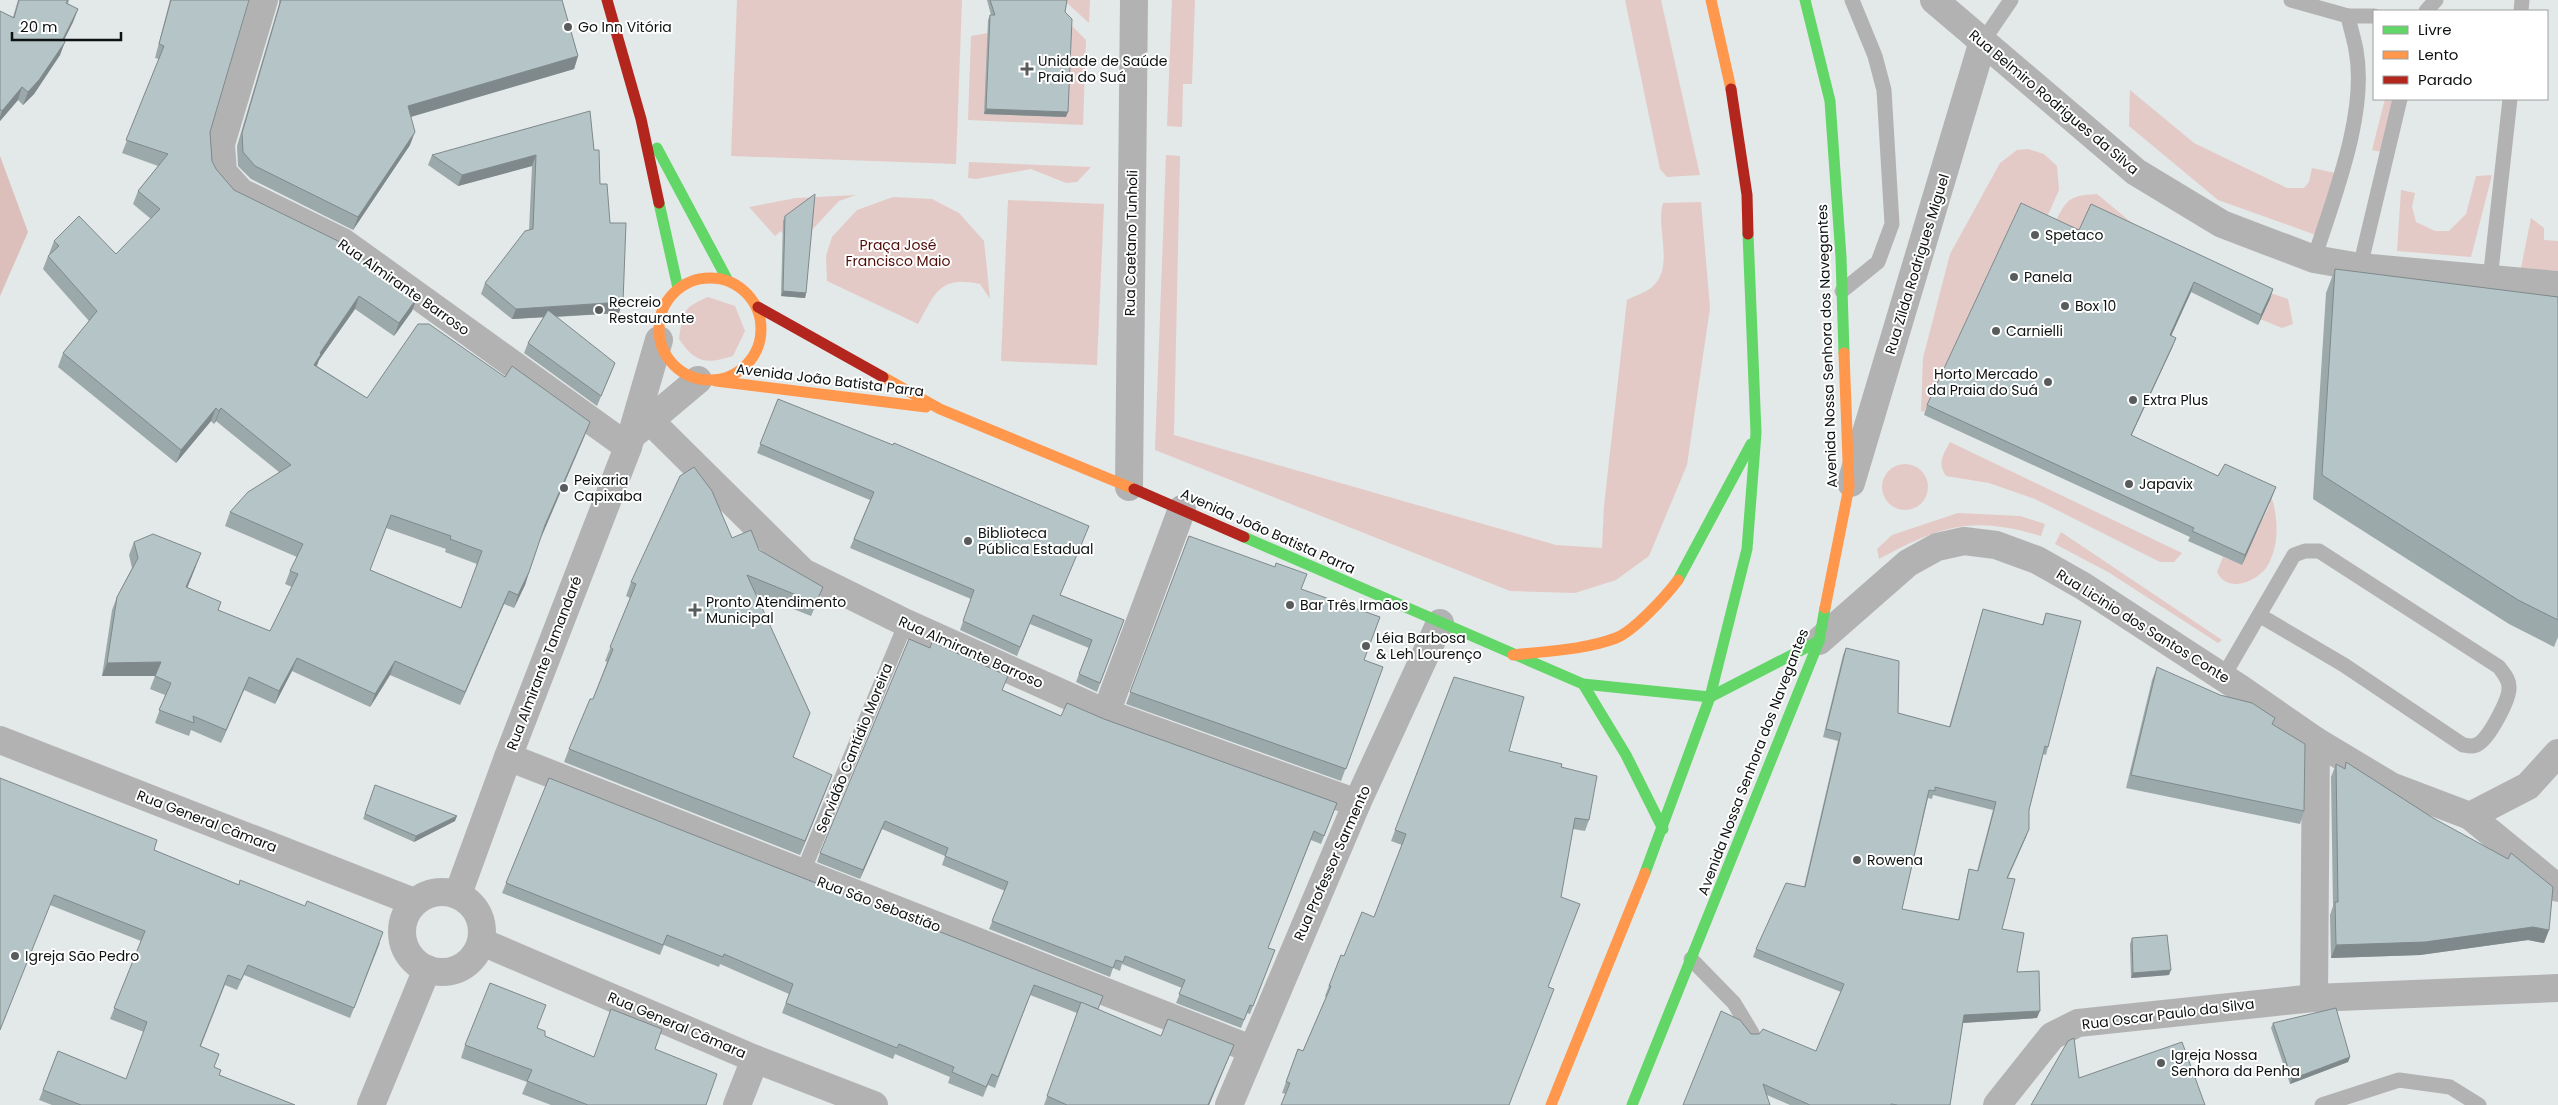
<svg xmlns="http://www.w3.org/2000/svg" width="2558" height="1105" viewBox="0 0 2558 1105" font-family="Poppins,sans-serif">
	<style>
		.green { fill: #e4cac6 }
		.forest { fill: #dcbfba }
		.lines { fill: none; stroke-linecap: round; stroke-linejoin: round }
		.lane { stroke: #b3b2b3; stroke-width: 15 }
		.street { stroke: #b3b2b3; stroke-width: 28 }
		.fast { stroke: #63d668; stroke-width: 11 }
		.slow { stroke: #ff974d; stroke-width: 11 }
		.jam { stroke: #b3261e; stroke-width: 11 }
		.wall { fill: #9ca9ab; fill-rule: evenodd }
		.shaded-wall { fill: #7f898b }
		.building { fill: #b5c4c7; stroke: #7f898b; fill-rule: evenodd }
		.poi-dot { fill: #595c5d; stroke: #fff; stroke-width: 2 }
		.labels { text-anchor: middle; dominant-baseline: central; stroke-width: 4; stroke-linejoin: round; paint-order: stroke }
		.poi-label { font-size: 14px; fill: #0e1111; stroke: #fff; text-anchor: start }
		.street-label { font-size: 14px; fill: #0e1111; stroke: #fff }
		.park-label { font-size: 14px; fill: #510c08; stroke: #fff }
	</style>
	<rect width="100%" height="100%" fill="#e3e8e9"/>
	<g class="green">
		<path d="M737,0H962L956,164L731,156Z"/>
		<path d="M1066,0H1090L1089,23L1066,2Z"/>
		<path d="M1172,0H1195L1192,84H1183L1182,127L1167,126Z"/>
		<path d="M1625,0H1661L1700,175L1667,177L1660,169Z"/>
		<path d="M1070,24L1086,40L1083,125L968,120L971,36L988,33L985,114L1066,117Z"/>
		<path d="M2130,90L2194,143L2287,188H2304L2309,182L2312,168L2340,174L2316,235L2218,200L2129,126Z"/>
		<path d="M2385,99H2397L2386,153L2372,150Z"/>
		<path d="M2028,149L2044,154L2057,166L2059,190L2047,217L2020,205L1924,412L1921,411L1923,358L1950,254L2000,163L2017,150Z"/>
		<path d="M1166,155L1180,156L1174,435L1556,545L1602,548L1604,506L1627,300C1634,296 1644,293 1651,288C1676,268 1655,228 1663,203L1701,202L1710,308L1687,465L1649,556L1616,580L1575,593L1510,591L1155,450Z"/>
		<path d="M969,162L1091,167L1077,182L1066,183L1031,169L976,179L968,178Z"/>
		<path d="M2492,175L2471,257L2397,251L2401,190L2415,193L2412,207L2416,222L2435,231H2449L2466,214L2476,176Z"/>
		<path d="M2097,194L2155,242L2229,279L2288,299L2293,324L2282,328L2260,319L2085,217L2079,232L2055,222C2068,198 2069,196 2097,194Z"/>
		<path d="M856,195L839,201L810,232L786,238L781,231L775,236L749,207L796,198Z"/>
		<path d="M893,197L932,199L959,213L984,241L990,299L980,284C940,275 935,293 918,324L827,281L826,256L832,237L857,210Z"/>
		<path d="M1008,200L1104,204L1097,365L1001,361Z"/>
		<path d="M2531,218L2544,228V240L2558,241V271L2521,268Z"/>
		<path d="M708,297L735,306L745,331L733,356C706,364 696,364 679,339C683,312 682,308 708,297Z"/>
		<path d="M1950,442L2182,553L2174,562H2160L2035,499L1989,483L1946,476C1937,463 1943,455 1950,442Z"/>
		<circle cx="1905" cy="487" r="23"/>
		<path d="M2221,478L2272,499C2278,518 2279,544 2269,563C2260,581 2228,595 2217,572L2223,557L2241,564L2270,504Z"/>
		<path d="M1958,513L2020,516L2045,524L2041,536C1971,515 1941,526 1879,559L1877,549L1892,535Z"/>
		<path d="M2061,532L2222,640L2218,643L2108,572L2055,544Z"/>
	</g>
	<path class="forest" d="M0,156L28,232L0,296Z"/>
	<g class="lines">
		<g class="lane">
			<path d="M2291,0L2348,16C2350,27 2354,38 2356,50C2368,113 2333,199 2314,259"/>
			<path d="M2426,11L2436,0"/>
			<path d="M2521,11L2522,0"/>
			<path d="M2348,16H2374"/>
			<path d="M1983,41L2011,0"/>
			<path d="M2360,267L2400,99"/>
			<path d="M2490,280L2510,99"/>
			<path d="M1842,291L1878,262L1892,224L1884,90L1875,56L1852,0"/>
			<path d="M2223,677L2294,555L2305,551H2319L2499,667C2504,674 2509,679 2509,687C2510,699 2489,738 2478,744C2474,747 2469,746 2463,745L2344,665L2259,615"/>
			<path d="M802,874L906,623"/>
			<path d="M1691,959L1734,1003L1752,1033"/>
			<path d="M2322,1105L2399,1080L2450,1087L2479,1105"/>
		</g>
		<g class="street">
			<path d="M264,0L221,144L223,172L241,192L343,242L628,447"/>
			<path d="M1934,0L2136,172L2222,224L2314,259L2360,267L2558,285"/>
			<path d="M640,411L803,572L906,623L1106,713L1357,803"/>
			<path d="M636,432L698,380"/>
			<path d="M1851,483L1983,41"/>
			<path d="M1129,487L1134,0"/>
			<path d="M1819,641L1908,563L1937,547L1964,541L1996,545L2037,560L2083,586L2241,689L2316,741L2391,786L2470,816L2558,888"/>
			<path d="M1106,713L1182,509"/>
			<path d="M0,740L414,902"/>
			<path d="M508,757L1251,1049"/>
			<path d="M2470,816L2528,786L2558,753"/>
			<circle cx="442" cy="932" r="40"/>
			<path d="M458,894L508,757L628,447L659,340"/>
			<path d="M482,942L755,1059L874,1105"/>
			<path d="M2314,998L2316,741"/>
			<path d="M371,1105L427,969"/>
			<path d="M737,1105L755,1059"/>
			<path d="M1229,1105L1357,803L1440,623"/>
			<path d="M1997,1105L2052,1036L2078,1023L2314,998L2558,988"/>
		</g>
		<g class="fast">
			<path d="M1805,0L1830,101L1841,257L1844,353"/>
			<path d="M657,148L727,279"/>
			<path d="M659,203L678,288"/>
			<path d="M1244,537L1583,684L1710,697"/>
			<path d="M1678,580L1751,444"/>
			<path d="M1583,684L1626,755L1663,829"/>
			<path d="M1710,697L1819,641"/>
			<path d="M1645,873L1710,697L1747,549L1756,433L1748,234"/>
			<path d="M1632,1105L1819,641L1825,608"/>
		</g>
		<g class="slow">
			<path d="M1711,0L1731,89"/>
			<circle cx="710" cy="329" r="51"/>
			<path d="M883,377L940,409L1134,489"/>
			<path d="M716,381L926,407"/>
			<path d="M1825,608L1849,487L1844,353"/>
			<path d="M1513,655C1547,651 1584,650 1616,638C1634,631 1666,596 1678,580"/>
			<path d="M1551,1105L1645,873"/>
		</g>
		<g class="jam">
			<path d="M607,0L641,119L659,203"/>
			<path d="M1731,89L1747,195L1748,234"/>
			<path d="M758,307L883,377"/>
			<path d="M1134,489L1244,537"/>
		</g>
	</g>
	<g class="wall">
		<path d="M18,0H69L68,4L78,9L73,22L64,40L60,55L34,94L23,105L18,100L0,121V11L13,17Z"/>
		<path d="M170,0H249L210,132L212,161L216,169L234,190L412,311L394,336L355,309L319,360L317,366L367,398L585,435L542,534L525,585L514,608L504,604L460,705L390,675L370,707L292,671L275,704L244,690L221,743L191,730L189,736L155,723L165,695L150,689L155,676H102L112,610L117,597L132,568L129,555L134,542L196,566L187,588L218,610L270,631L292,587L285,584L290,571L297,557L225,526L230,512L279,472L216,421L214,424L211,421L176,463L58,367L63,353L89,321L43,269L48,256L50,254H49L54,241L116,254L151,219L133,204L138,191L158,166L122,153L159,59L155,58ZM386,528L446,549L445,552L477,564L461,608L370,570Z"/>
		<path d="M279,0H562L578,56L574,69L411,117L410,145L353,230L251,179L238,166L237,146L279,4Z"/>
		<path d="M987,0H1067L1065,12L1066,117L984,114L988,20L990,15H991Z"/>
		<path d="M594,150L600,184L610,223L619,313L556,317L611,373L597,406L524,353L528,343L544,317L512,319L481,294L485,283L529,230L532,166L458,186L428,165L432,155Z"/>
		<path d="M785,216L806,293L805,298L781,296L783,221Z"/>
		<path d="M2079,230L2273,289L2270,299L2258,325L2191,292L2171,336L2176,338L2172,348L2131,436L2218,476L2276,487L2272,497L2242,565L2188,541L2190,537L1924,415L1927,405Z"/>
		<path d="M2335,269L2558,297V637L2554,647L2509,624L2313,499L2326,293Z"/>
		<path d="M778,399L1061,595L1124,620L1097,692L1076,682L1089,648L1030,624L1017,656L960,630L971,599L850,548L870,500L757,453Z"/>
		<path d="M1189,536L1301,589L1364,660L1383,667L1341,781L1126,704Z"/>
		<path d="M732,538L759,550L818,600L811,616L756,594L793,757L832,775L800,855L564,762L569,749L593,699L607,662L605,661L630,598L626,596L631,582Z"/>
		<path d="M1983,609L2042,625L2046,613L2048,747L2046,755L2043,754L2029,810L2026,837L2008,878L2002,929L2017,972L2037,1018L1963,1023L1950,1105H1790L1767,1095L1683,1105L1751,1034L1816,1051L1841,992L1753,957L1756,949L1804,887L1838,741L1823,737L1843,655L1846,648L1898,713L1949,727ZM1933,795L1993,810L1977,871L1969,869L1967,877L1958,920L1902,909L1928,798L1932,799Z"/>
		<path d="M2157,667L2273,724L2304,811L2300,824L2126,788L2152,680Z"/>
		<path d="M1454,677L1509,751L1561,767L1589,820L1585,831L1573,829L1286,1094L1282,1093L1298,1049L1303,1051L1326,997L1325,996L1341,955L1344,956L1374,917L1402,845L1391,841Z"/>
		<path d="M1003,690L1061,716L1104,719L1337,803L1321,844L1311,840L1268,948L1275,950L1250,1014L1247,1013L1241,1028L1176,1003L1182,988L1122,964L1120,971L1113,968L1110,977L989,929L1005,891L942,865L945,856L882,829L860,879L817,862L820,853Z"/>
		<path d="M2346,762L2549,930L2544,943L2528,940L2420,955L2331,958L2330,915L2333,906L2331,777L2336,764L2344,769Z"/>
		<path d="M0,778L154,850L380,943L350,1018L244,975L237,990L225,985L201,1046L219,1075L295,1105H52L39,1100L58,1051L126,1079L144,1032L110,1019L141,941L50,905Z"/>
		<path d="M549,778L1161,1036L1229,1057L1209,1105H1044L1077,1013L1030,995L995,1088L988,1085L983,1097L948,1083L950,1077L895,1054L893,1059L782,1013L789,994L720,964L719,967L664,945L660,955L502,893Z"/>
		<path d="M375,785L455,821L414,842L363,819Z"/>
		<path d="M2132,938L2169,975L2131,978L2130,944Z"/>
		<path d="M2273,1023L2350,1057L2348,1062L2290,1084L2271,1028Z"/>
		<path d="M537,1028L545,1036L594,1057L655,1049L706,1105H551L522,1094L527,1082L461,1058L465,1045Z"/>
	</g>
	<g class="shaded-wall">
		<path d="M78,9L73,22L58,52L63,39Z"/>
		<path d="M65,42L60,55L34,94L23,105L28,92Z"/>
		<path d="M578,56L574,69L403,119L408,106Z"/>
		<path d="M22,87L18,100L0,121V117L2,111Z"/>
		<path d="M986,109L1068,112L1066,117L984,114Z"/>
		<path d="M415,132L410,145L353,230L358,217Z"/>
		<path d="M536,155L532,166L458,186L462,175Z"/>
		<path d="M2194,282L2191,292L2167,345L2170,335Z"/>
		<path d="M2273,289L2270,299L2258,325L2261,315Z"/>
		<path d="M783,291L806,293L805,298L781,296Z"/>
		<path d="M359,296L355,309L319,360L316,367L314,365L320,353Z"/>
		<path d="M417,298L412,311L394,336L399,323Z"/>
		<path d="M623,302L619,313L512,319L516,309Z"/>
		<path d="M2176,338L2172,348L2127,445L2131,435Z"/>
		<path d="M216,408L211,421L176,463L181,450Z"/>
		<path d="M221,408L216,421L214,424L219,411Z"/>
		<path d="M590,422L585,435L541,538L545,525Z"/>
		<path d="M2276,487L2272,497L2242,565L2245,555Z"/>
		<path d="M201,553L196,566L182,601L186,587Z"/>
		<path d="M529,572L525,585L514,608L518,595Z"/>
		<path d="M509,591L504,604L460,705L465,692Z"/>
		<path d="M297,658L292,671L275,704L279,691Z"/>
		<path d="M395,661L390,675L370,707L375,694Z"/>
		<path d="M161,662L156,676H102L107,663Z"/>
		<path d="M249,677L244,690L221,743L226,730Z"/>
		<path d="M832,775L827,788L800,855L805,841Z"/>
		<path d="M457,816L455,821L414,842L416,836Z"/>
		<path d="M885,821L882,829L860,879L863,870Z"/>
		<path d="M2029,829L2026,837L2004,885L2007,878Z"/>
		<path d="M2533,927L2549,930L2544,943L2528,940L2420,955L2331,958L2336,945Z"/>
		<path d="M2171,970L2169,975L2131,978L2133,973Z"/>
		<path d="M2040,1011L2037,1018L1961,1023L1964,1015Z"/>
		<path d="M1234,1045L1209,1105H1208Z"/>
		<path d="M2350,1057L2348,1062L2290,1084L2292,1079Z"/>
	</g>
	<g class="building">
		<path d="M19,0H68L66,3L78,9L63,39L65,42L39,80L28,92L22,87L2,111L0,109V11L14,18Z"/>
		<path d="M171,0H249L210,132L212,161L216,169L234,190L340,242L417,298L399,323L359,296L320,353L321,354L314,365L367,398L418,324H429L505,377L512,366L590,422L545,525L529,572L518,595L509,591L465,692L395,661L375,694L297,658L279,691L249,677L226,730L193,716L194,723L159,710L171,683L155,676L161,662L107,663L117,597L138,558L134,542L153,534L201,553L186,587L221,602L218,610L270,631L298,574L290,571L303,544L230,512L248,492L291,465L221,408L219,411L216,408L181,450L63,353L97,311L48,256L59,246L54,241L79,216L116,254L160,209L138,191L168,154L126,140L164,46L159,44ZM391,515L451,536L450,539L482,551L461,608L370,570Z"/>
		<path d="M281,0H562L578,56L408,106L415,132L358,217L255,166L243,152L242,133Z"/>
		<path d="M990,0H1067L1065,12L1072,19L1068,112L986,109L990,15H995Z"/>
		<path d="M590,111L594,150H599L600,184H607L610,223H626L623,302L516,309L485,283L525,231L533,229L536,155L462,175L432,155Z"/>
		<path d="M815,194L806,293L783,291L785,216Z"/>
		<path d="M2021,203L2079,230L2091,204L2273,289L2261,315L2194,282L2170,335L2176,338L2131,435L2218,476L2225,464L2276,487L2245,555L2192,531L2194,528L1927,405Z"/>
		<path d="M2335,269L2558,297V620L2518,600L2322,475Z"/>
		<path d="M548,310L615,363L601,396L528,343Z"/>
		<path d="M778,399L893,445L894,443L1089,526L1060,595L1124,620L1100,683L1079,674L1092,640L1033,615L1020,647L963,621L974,590L854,539L874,492L760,444Z"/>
		<path d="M694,467L712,491L732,538L751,530L759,550L823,587L816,603L747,575L810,713L793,757L832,775L805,841L569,749L590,699H593L613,649L610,647L636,584L631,582L680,476Z"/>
		<path d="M1189,536L1275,567L1276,563L1307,574L1301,589L1380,617L1364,660L1383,667L1346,769L1130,692Z"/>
		<path d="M1983,609L2043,625L2046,613L2081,621L2048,747L2045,746L2029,810V829L2007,878L2015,879L2002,929L2024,933L2017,972L2039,971L2040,1011L1964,1015L1950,1105H1898L1891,1104V1105H1810L1763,1084L1770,1105H1683L1721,1011L1740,1020L1751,1034H1759L1763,1029L1816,1051L1844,984L1756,949L1786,883L1805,887L1841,733L1826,729L1846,648L1899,661L1898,713L1950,727ZM1935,787L1996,802L1978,871L1969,869L1959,920L1902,909L1929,790L1935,791Z"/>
		<path d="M909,639L930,648L932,642L1008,676L1002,690L1061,716L1067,703L1104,719L1337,803L1324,836L1314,831L1268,948L1275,950L1253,1006L1250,1005L1244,1020L1179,994L1185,980L1125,956L1123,962L1116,960L1113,968L992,921L1008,882L945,856L948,848L885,821L863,870L820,853Z"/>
		<path d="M2157,667L2220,695L2252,703L2275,718L2272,724L2305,744L2304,811L2131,775Z"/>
		<path d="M1454,677L1524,697L1509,751L1562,764L1561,767L1597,776L1589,820L1575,818L1561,897L1580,904L1548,987L1554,989L1509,1105H1281L1290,1083L1286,1082L1298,1049L1303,1051L1331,986H1329L1341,955L1344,956L1362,912L1374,917L1406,834L1395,830Z"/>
		<path d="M2346,762L2433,818L2508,859L2511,853L2553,887L2549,930L2533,927L2425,942L2336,945L2335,902H2338L2336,764L2345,769Z"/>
		<path d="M0,778L157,840L154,850L239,885L240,880L305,906L307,901L383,932L354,1008L248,965L241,980L228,975L200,1046L219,1054L214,1067L221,1070L219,1075L295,1105H81L43,1090L58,1051L126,1079L147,1022L114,1008L145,931L54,895L0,1030Z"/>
		<path d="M549,778L1103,996L1098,1009L1034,985L998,1077L992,1074L986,1087L952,1072L954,1067L899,1044L897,1048L786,1003L793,984L724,954L723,957L667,935L663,945L506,883Z"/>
		<path d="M375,785L457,816L416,836L365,814Z"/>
		<path d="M2167,935L2171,970L2133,973L2132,938Z"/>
		<path d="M490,983L546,1005L537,1028L545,1031V1036L594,1057L611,1009L662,1029L655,1049L717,1074L706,1105H588L527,1081L532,1070L465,1045Z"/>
		<path d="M1081,1002L1161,1036L1168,1019L1234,1045L1208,1105H1067L1047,1096Z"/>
		<path d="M2336,1008L2350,1057L2292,1079L2273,1023Z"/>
		<path d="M2074,1038L2079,1078L2182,1042L2205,1105H2031L2068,1041Z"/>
	</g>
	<g class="poi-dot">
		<circle cx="568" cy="27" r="5"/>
		<path d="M1024.5 61.5h5v5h5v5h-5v5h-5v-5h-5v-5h5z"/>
		<circle cx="2035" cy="235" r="5"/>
		<circle cx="2014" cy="277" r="5"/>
		<circle cx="2065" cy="306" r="5"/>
		<circle cx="599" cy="310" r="5"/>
		<circle cx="1996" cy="331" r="5"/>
		<circle cx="2048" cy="382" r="5"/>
		<circle cx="2133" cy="400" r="5"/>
		<circle cx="2129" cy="484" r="5"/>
		<circle cx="564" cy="488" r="5"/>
		<circle cx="968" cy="541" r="5"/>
		<circle cx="1290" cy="605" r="5"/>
		<path d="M692.5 602.5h5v5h5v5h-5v5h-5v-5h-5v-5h5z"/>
		<circle cx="1366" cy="646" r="5"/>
		<circle cx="1857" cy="860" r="5"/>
		<circle cx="15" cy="956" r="5"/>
		<circle cx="2161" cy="1063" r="5"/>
	</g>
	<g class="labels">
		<g class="poi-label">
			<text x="578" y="27">Go Inn Vitória</text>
			<text x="1038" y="61">Unidade de Saúde<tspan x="1038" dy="16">Praia do Suá</tspan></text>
			<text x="2045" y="235">Spetaco</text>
			<text x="2024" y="277">Panela</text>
			<text x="609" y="302">Recreio<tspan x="609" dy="16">Restaurante</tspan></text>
			<text x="2075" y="306">Box 10</text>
			<text x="2006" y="331">Carnielli</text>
			<text x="2038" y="374" text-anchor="end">Horto Mercado<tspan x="2038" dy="16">da Praia do Suá</tspan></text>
			<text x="2143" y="400">Extra Plus</text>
			<text x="574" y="480">Peixaria<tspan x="574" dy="16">Capixaba</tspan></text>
			<text x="2139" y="484">Japavix</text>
			<text x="978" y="533">Biblioteca<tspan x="978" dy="16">Pública Estadual</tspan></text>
			<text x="706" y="602">Pronto Atendimento<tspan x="706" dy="16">Municipal</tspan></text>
			<text x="1300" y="605">Bar Três Irmãos</text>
			<text x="1376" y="638">Léia Barbosa<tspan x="1376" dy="16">&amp; Leh Lourenço</tspan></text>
			<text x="1867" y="860">Rowena</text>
			<text x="25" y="956">Igreja São Pedro</text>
			<text x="2171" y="1055">Igreja Nossa<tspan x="2171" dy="16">Senhora da Penha</tspan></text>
		</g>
		<g class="street-label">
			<text transform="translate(2054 102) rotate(40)">Rua Belmiro Rodrigues da Silva</text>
			<text transform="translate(1131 243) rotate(-89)">Rua Caetano Tunholi</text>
			<text transform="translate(1917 264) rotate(-73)">Rua Zilda Rodrigues Miguel</text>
			<text transform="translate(404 287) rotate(35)">Rua Almirante Barroso</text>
			<text transform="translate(1827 346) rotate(-92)">Avenida Nossa Senhora dos Navegantes</text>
			<text transform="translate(830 380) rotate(7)">Avenida João Batista Parra</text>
			<text transform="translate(1268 531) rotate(24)">Avenida João Batista Parra</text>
			<text transform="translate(2143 626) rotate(32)">Rua Licinio dos Santos Conte</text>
			<text transform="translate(971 652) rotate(24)">Rua Almirante Barroso</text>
			<text transform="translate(544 663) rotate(-69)">Rua Almirante Tamandaré</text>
			<text transform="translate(854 748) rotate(-68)">Servidão Cantídio Moreira</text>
			<text transform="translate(1753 762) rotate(-69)">Avenida Nossa Senhora dos Navegantes</text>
			<text transform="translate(207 821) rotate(21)">Rua General Câmara</text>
			<text transform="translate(1332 863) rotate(-66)">Rua Professor Sarmento</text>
			<text transform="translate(879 904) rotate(21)">Rua São Sebastião</text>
			<text transform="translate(2168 1014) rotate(-7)">Rua Oscar Paulo da Silva</text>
			<text transform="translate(677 1025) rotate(23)">Rua General Câmara</text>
		</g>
		<g class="park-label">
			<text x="898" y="245">Praça José<tspan x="898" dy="16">Francisco Maio</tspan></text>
		</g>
	</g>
	<rect x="2373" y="10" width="175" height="90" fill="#ffffff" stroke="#9fa0a0"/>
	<rect x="2383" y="26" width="25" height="8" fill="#63d668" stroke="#9fa0a0"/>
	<text x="2418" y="35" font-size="15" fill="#0e1111">Livre</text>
	<rect x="2383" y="51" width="25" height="8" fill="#ff974d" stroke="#9fa0a0"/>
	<text x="2418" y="60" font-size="15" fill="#0e1111">Lento</text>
	<rect x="2383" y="76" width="25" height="8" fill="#b3261e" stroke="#9fa0a0"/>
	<text x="2418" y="85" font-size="15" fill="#0e1111">Parado</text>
	<path d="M12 32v8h109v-8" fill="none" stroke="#0e1111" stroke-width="2.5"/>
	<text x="20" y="32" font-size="15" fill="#0e1111" stroke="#ffffff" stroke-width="4" paint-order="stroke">20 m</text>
</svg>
